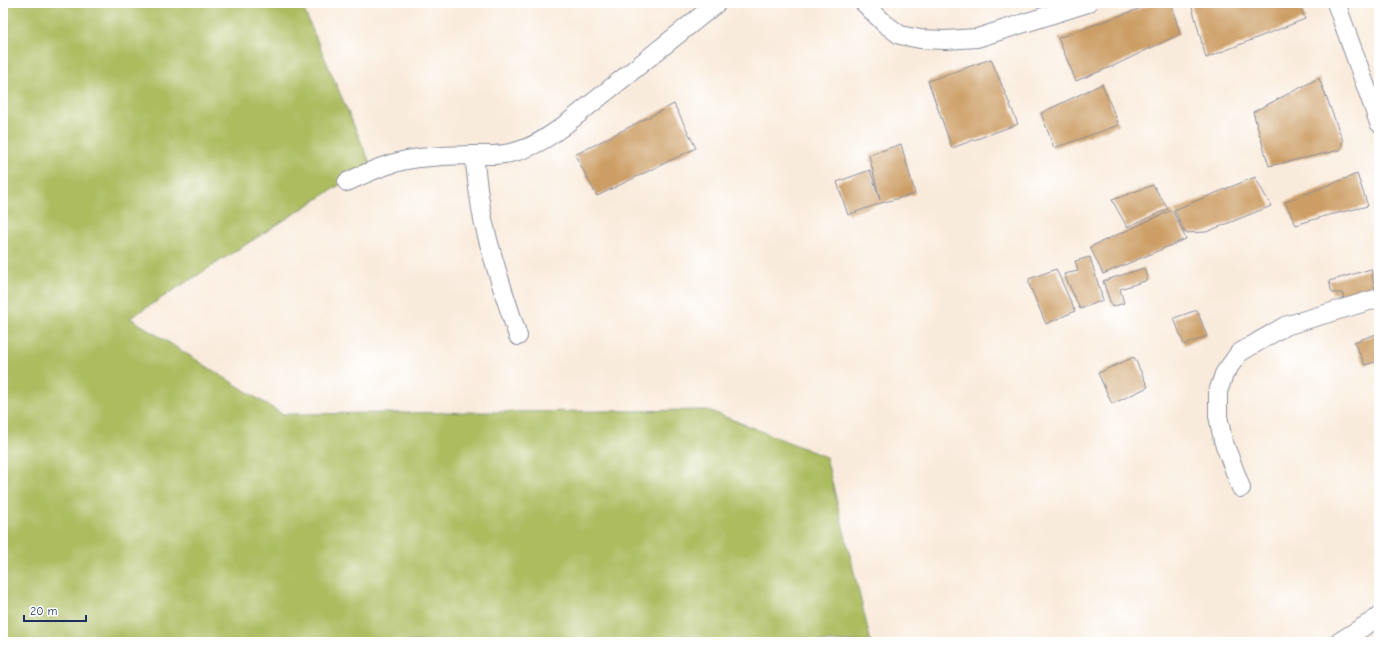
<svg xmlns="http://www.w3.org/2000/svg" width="1382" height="645" viewBox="0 0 1382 645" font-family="'Comic Neue',sans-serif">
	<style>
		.green { fill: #acbc5f; stroke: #64765e }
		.building { fill: #cc9e65 }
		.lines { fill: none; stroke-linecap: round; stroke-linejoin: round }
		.minor-casing { stroke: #8a8d9c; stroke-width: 20 }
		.minor { stroke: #fff; stroke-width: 18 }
	</style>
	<rect width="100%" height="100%" fill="#fff"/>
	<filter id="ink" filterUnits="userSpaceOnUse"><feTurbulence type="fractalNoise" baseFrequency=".025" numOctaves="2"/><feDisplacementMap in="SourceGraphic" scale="8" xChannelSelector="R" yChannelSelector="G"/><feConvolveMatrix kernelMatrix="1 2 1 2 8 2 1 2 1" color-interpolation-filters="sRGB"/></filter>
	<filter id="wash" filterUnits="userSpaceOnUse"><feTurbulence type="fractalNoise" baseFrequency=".012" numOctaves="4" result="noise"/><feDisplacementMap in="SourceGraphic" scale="16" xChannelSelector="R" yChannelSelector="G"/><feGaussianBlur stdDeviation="0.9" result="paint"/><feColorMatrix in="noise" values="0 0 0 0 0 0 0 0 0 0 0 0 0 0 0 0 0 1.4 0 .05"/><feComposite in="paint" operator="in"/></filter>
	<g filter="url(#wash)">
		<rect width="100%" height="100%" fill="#f9ebdb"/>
		<path class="green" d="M3,3H301L371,165L130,318L282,414L708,410L826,457L871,642H3Z"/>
		<g id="blocks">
			<g class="building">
				<path d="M1155,3H1171L1180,34L1113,66L1076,81L1058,38Z"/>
				<path d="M1191,3H1300L1305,19L1206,58Z"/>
				<path d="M991,59L1018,124L952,148L928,81Z"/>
				<path d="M1319,78L1343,141L1340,150L1269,166L1253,112Z"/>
				<path d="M1102,84L1119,125L1054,148L1041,113Z"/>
				<path d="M674,104L696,148L597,196L575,155Z"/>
				<path d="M901,144L915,194L881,203L848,215L837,182L870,170L880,200L869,155Z"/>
				<path d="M1357,174L1368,206L1325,216L1296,225L1285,202Z"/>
				<path d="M1255,177L1271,206L1206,232L1185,233L1174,210Z"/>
				<path d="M1153,185L1168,209L1127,227L1112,200Z"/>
				<path d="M1172,210L1186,239L1103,274L1090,247Z"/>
				<path d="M1090,257L1103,300L1080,309L1064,274L1078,271L1075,261Z"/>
				<path d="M1144,268L1148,280L1120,289L1124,303L1112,307L1103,281Z"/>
				<path d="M1056,269L1075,311L1046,324L1029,284V279Z"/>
				<path d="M1371,269L1375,291L1344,299L1342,293H1332L1329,281Z"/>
				<path d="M1197,310L1207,336L1184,345L1174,318Z"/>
				<path d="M1379,333V361L1365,365L1354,342Z"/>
				<path d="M1134,357L1148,387L1112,404L1098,373Z"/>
			</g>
		</g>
	</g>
	<g filter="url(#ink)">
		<use href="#blocks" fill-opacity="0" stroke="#8a8d9c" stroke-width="1"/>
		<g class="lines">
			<g class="minor-casing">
				<g id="minor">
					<path d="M864,3L884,23L900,35L920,39L945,40L977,38L1088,3"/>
					<path d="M1336,3L1379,123"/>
					<path d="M474,155C477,179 479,204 485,228C494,265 506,300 518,336"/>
					<path d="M347,182C370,171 393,161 419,158C437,156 455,155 473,155C486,155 498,156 510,153C531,149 549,137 566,124L717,3"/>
					<path d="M1241,488L1223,440L1218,416V392L1224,374L1239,353L1285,326L1379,298"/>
					<path d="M1339,642L1379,617"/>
				</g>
			</g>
			<use href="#minor" class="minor"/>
		</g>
	</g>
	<rect width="1382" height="645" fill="none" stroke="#fff" stroke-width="16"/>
	<path d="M24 615v6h62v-6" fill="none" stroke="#1b2f5e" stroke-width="2"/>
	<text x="30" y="615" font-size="12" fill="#1b2f5e" stroke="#ffffff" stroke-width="3" paint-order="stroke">20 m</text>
</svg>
